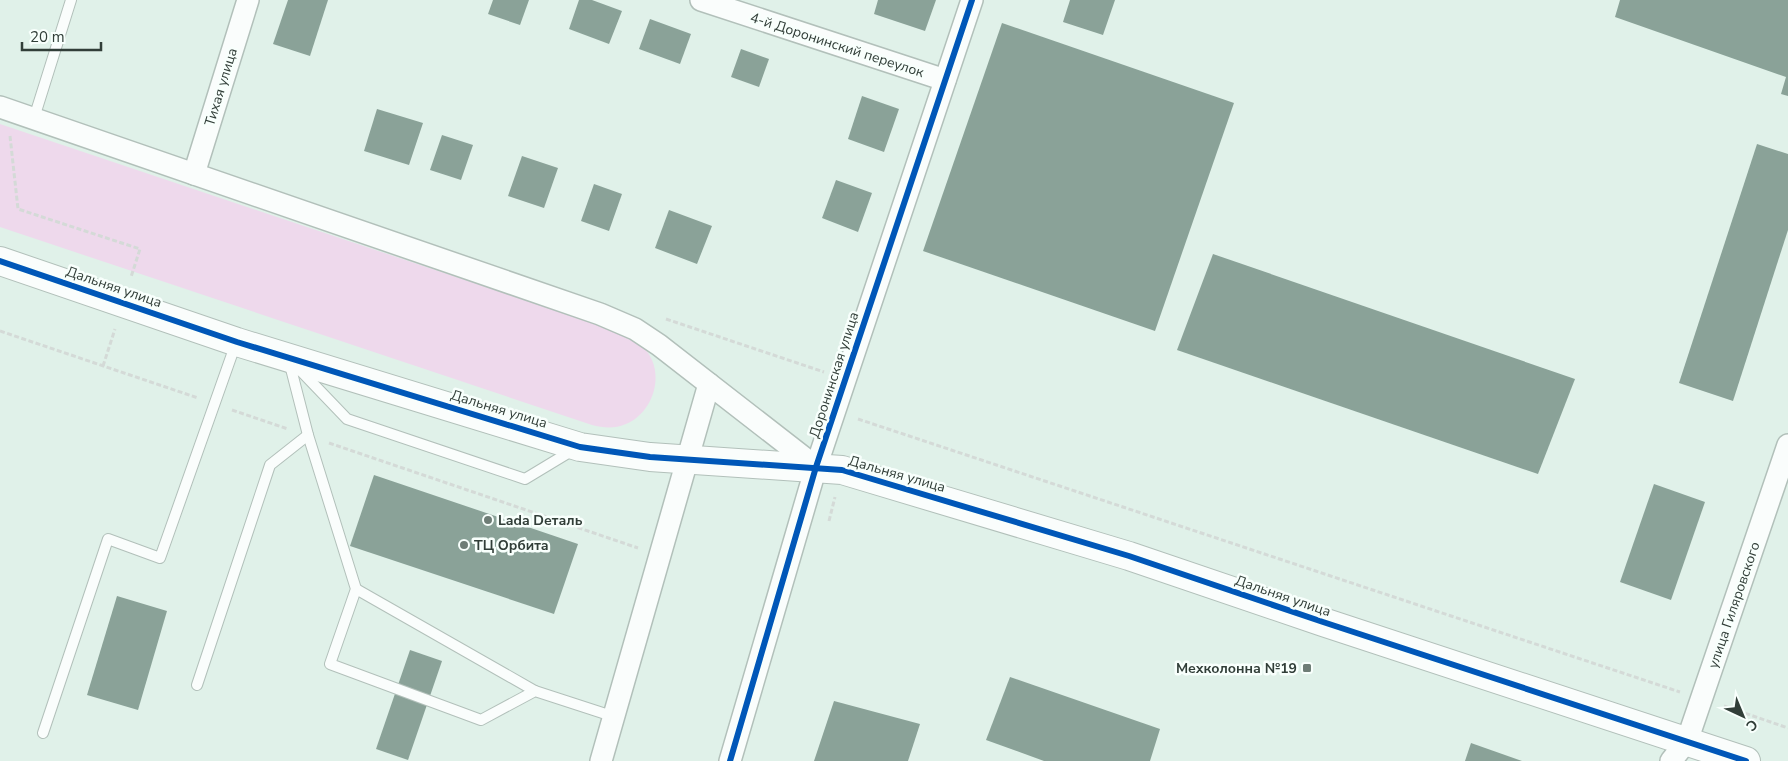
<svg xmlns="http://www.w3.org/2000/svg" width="1788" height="761" viewBox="0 0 1788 761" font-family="'Nunito Sans',sans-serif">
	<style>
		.green { fill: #eed9ec }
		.building { fill: #8aa298 }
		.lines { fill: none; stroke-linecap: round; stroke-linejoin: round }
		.lane-casing { stroke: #b2c0ba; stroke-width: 12 }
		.street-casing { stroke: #b2c0ba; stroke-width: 24 }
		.secondary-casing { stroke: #b2c0ba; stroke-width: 30 }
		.path { stroke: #d4dad7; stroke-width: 3; stroke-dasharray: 5 2.5; stroke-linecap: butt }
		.lane { stroke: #fafdfc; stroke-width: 10 }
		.street { stroke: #fafdfc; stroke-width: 21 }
		.secondary { stroke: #fafdfc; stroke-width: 28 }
		.cycleway-casing { stroke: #f8fffc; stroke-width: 9 }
		.cycleway { stroke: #0057b8; stroke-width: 6 }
		.poi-dot { fill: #6e7d76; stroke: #f8fffc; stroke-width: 2 }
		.labels { text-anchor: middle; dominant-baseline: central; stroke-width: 5; stroke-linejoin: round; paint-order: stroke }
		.street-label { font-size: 14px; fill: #313e38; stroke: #f8fffc }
		.poi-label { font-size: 14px; font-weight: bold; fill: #313e38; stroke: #f8fffc; text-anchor: start }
	</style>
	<rect width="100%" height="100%" fill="#e0f1e9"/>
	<path class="green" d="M0,124L623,333C629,337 637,341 642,346C667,369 655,412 626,424C615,429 603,428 592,425L0,227Z"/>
	<g class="building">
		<path d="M288,0H328L310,56L273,44Z"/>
		<path d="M493,0H529L520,25L488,14Z"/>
		<path d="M579,0H592L622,11L609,44L569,29Z"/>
		<path d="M878,0H936L925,31L874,14Z"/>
		<path d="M1070,0H1115L1103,35L1063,22Z"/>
		<path d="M1620,0H1788V96L1781,94L1786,77L1615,17Z"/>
		<path d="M650,19L691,34L680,64L639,49Z"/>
		<path d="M1002,23L1234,103L1155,331L923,251Z"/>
		<path d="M741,49L769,59L759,87L731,77Z"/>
		<path d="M862,96L899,109L884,152L848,139Z"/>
		<path d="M377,109L423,123L409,165L364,151Z"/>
		<path d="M442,135L473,145L461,180L430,170Z"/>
		<path d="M1757,144L1788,154V230L1733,401L1679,383Z"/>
		<path d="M522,156L558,168L544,208L508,196Z"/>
		<path d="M836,180L872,193L858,232L822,218Z"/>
		<path d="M594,184L622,194L609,231L581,221Z"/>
		<path d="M669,210L712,226L697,264L655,248Z"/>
		<path d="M1213,254L1575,379L1538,474L1177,350Z"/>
		<path d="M374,475L578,544L554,614L350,546Z"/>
		<path d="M1654,484L1705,502L1671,600L1620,582Z"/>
		<path d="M117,596L167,611L138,710L87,695Z"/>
		<path d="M410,650L442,661L408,760L376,749Z"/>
		<path d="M1010,677L1160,729L1150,761H1044L986,740Z"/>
		<path d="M834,701L920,724L908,761H814Z"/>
		<path d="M1471,743L1522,761H1465Z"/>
	</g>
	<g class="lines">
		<g class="lane-casing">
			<g id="lane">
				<path d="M34,118L71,0"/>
				<path d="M289,361L308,435L356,589L330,664L481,720L535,691L615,717"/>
				<path d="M300,370L347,419L525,479L573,450"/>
				<path d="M356,589L535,691"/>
				<path d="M197,685L270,465L308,435"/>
				<path d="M43,733L108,539L160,558L236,343"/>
			</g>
		</g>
		<g class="street-casing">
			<g id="street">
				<path d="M701,0L945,80"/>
				<path d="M0,107L600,314L635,329L659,345L816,467"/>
				<path d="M194,174L248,0"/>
				<path d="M601,761L709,384"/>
				<path d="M730,761L816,467L972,0"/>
				<path d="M1671,761L1687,741L1788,445"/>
			</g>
		</g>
		<g class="secondary-casing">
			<path id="secondary" d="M0,261L237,342L580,447L650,457L842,470L1129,556L1323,622L1746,761"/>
		</g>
		<g class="path">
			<path d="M10,136L18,209L140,249L131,277"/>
			<path d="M666,319L824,372"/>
			<path d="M0,331L198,398"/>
			<path d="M103,366L115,329"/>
			<path d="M232,410L288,429"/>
			<path d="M858,419L1680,692"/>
			<path d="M329,443L638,548"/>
			<path d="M829,521L835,497"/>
			<path d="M1724,706L1788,728"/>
		</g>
		<use href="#lane" class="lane"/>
		<use href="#street" class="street"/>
		<use href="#secondary" class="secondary"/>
		<g class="cycleway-casing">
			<g id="cycleway">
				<path d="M0,261L237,342L580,447L650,457L842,470L1129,556L1323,622L1746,761"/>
				<path d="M730,761L816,467L972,0"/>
			</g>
		</g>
		<use href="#cycleway" class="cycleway"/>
	</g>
	<g class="poi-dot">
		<circle cx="488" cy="520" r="5"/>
		<circle cx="464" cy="545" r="5"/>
		<rect x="1302" y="663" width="10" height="10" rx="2.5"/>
	</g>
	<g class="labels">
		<g class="street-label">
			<text transform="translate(837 45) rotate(18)">4-й Доронинский переулок</text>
			<text transform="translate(221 87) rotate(-73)">Тихая улица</text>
			<text transform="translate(114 287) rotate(19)">Дальняя улица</text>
			<text transform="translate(834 375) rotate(-72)">Доронинская улица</text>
			<text transform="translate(499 409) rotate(17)">Дальняя улица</text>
			<text transform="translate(897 474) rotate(16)">Дальняя улица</text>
			<text transform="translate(1283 596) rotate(19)">Дальняя улица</text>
			<text transform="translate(1734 605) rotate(-71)">улица Гиляровского</text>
		</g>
		<g class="poi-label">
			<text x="498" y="520">Lada Dеталь</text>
			<text x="474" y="545">ТЦ Орбита</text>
			<text x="1297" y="668" text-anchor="end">Мехколонна №19</text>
		</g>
	</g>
	<g transform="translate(1743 716) rotate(136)" stroke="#f8fffc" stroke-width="4" paint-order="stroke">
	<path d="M0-4L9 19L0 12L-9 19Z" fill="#313e38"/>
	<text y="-8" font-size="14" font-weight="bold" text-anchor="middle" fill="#313e38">С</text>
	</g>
	<path d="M22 42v8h79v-8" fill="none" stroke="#313e38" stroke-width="2.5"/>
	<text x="30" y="42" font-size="15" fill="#313e38" stroke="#f8fffc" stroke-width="4" paint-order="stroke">20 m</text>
</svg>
